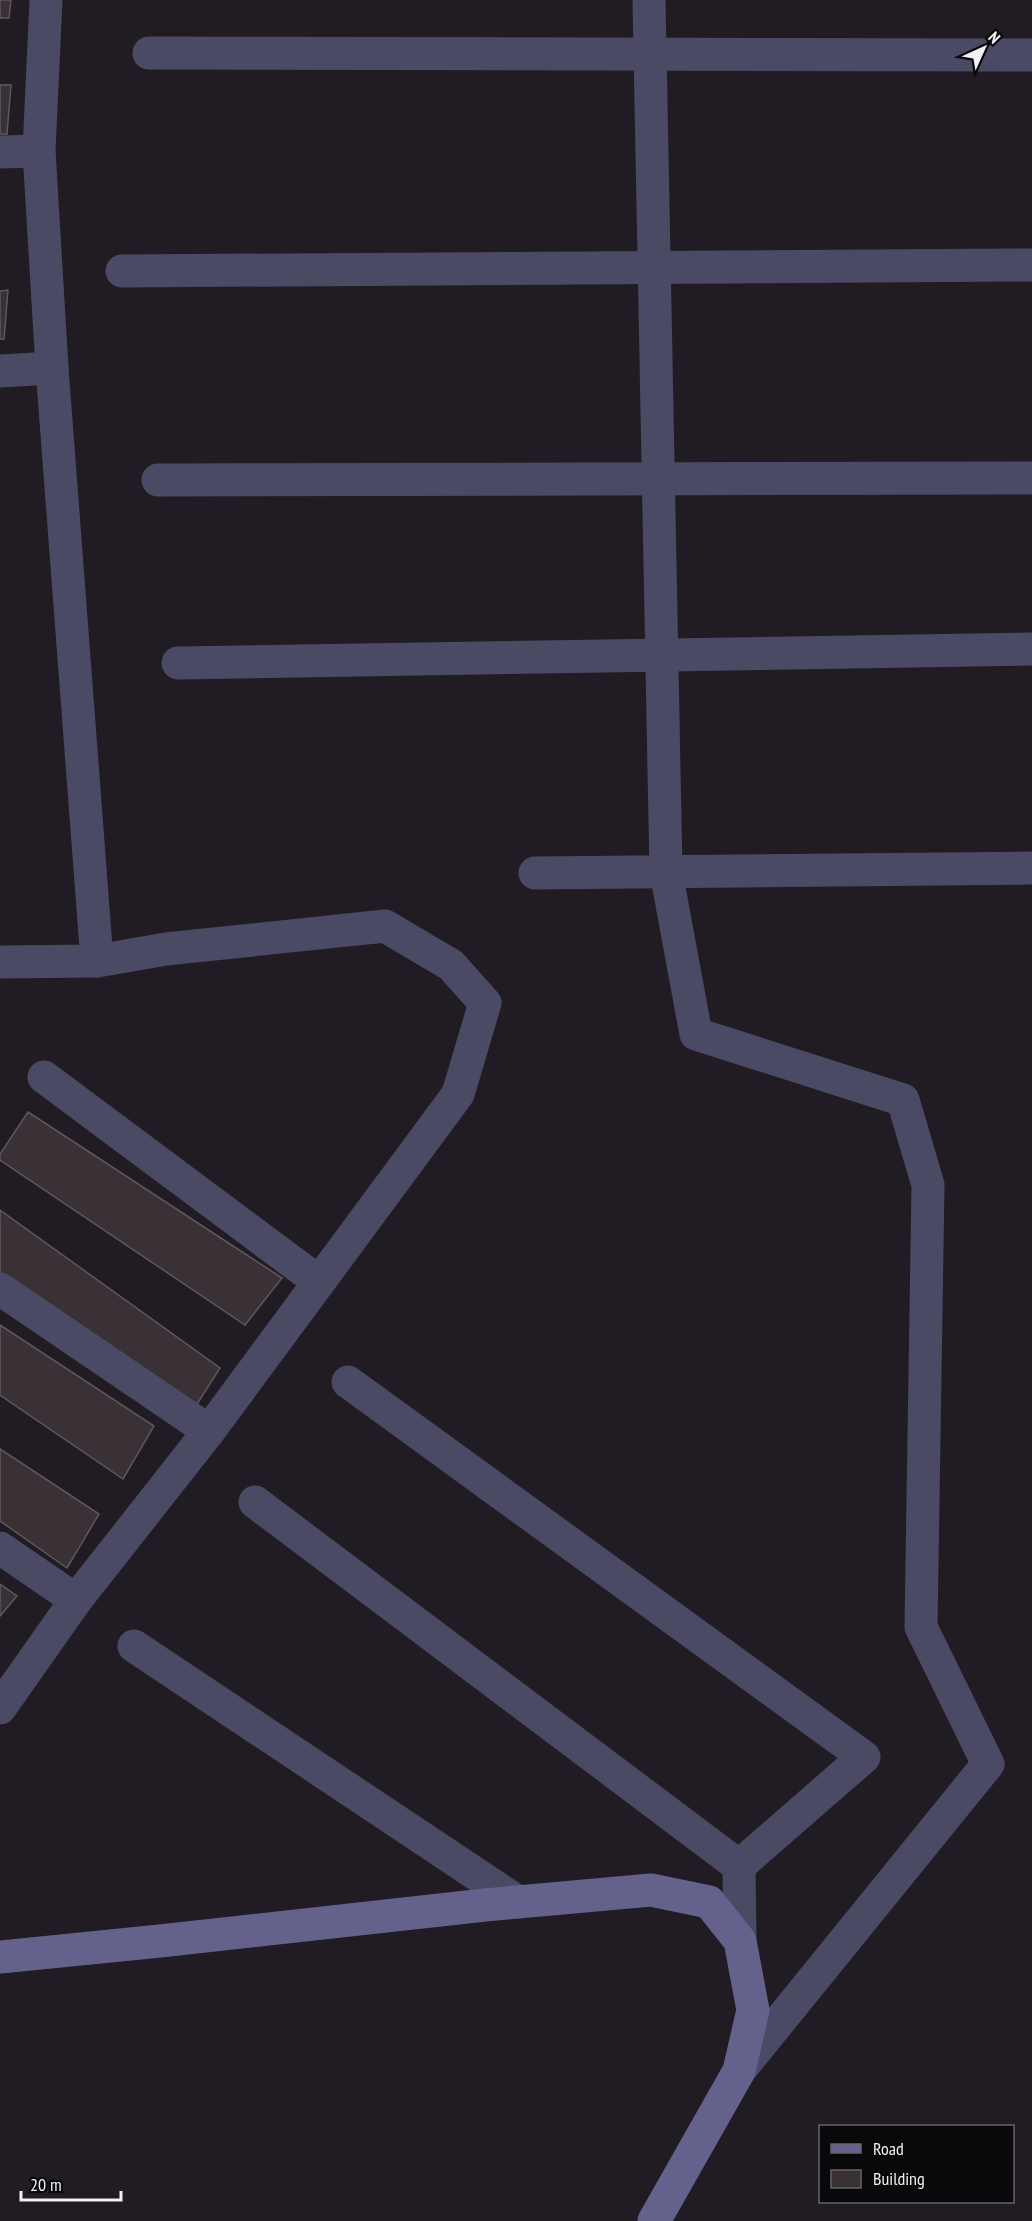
<svg xmlns="http://www.w3.org/2000/svg" width="1032" height="2221" viewBox="0 0 1032 2221" font-family="'PT Sans Narrow',sans-serif">
	<style>
		.building { fill: #393136; stroke: #5f575c; stroke-width: 1.5 }
		.lines { fill: none; stroke-linecap: round; stroke-linejoin: round }
		.street { stroke: #4b4a64; stroke-width: 33 }
		.secondary { stroke: #64628c; stroke-width: 33 }
	</style>
	<rect width="100%" height="100%" fill="#211c23"/>
	<g class="building">
		<path d="M0,0H11L9,18H0Z"/>
		<path d="M0,85H11L7,134H0Z"/>
		<path d="M8,290L4,339H0V291Z"/>
		<path d="M28,1112L282,1278L245,1325L0,1160V1154Z"/>
		<path d="M0,1210L220,1368L194,1409L0,1275Z"/>
		<path d="M0,1325L154,1426L123,1479L0,1395Z"/>
		<path d="M0,1449L99,1514L67,1568L0,1521Z"/>
		<path d="M0,1584L17,1596L0,1616Z"/>
	</g>
	<g class="lines">
		<g class="street">
			<path d="M46,0L39,151L52,368L97,961"/>
			<path d="M649,0L666,872L696,1034L903,1100L928,1185L921,1627L988,1764L739,2071"/>
			<path d="M149,53L1032,55"/>
			<path d="M0,152L39,151"/>
			<path d="M122,271L1032,265"/>
			<path d="M0,371L52,368"/>
			<path d="M158,480L1032,478"/>
			<path d="M178,663L1032,649"/>
			<path d="M535,873L1032,868"/>
			<path d="M0,962L97,961L166,949L385,926L451,965L485,1003L458,1094L209,1431L76,1600L0,1708"/>
			<path d="M44,1077L319,1282"/>
			<path d="M0,1289L209,1431"/>
			<path d="M348,1382L864,1757L739,1866L740,1941"/>
			<path d="M255,1502L739,1866"/>
			<path d="M0,1548L76,1600"/>
			<path d="M134,1646L518,1902"/>
		</g>
		<path class="secondary" d="M0,1957L160,1941L485,1905L651,1890L709,1902L740,1941L753,2010L739,2071L654,2221"/>
	</g>
	<rect x="819" y="2125" width="195" height="78" fill="#09080a" stroke="#666467" stroke-width="1.5"/>
	<rect x="831" y="2144" width="30" height="9" fill="#64628c" stroke="#666467" stroke-width="1.5"/>
	<text x="873" y="2155" font-size="18" fill="#f2eff3">Road</text>
	<rect x="831" y="2170" width="30" height="18" fill="#393136" stroke="#666467" stroke-width="1.5"/>
	<text x="873" y="2185" font-size="18" fill="#f2eff3">Building</text>
	<g transform="translate(984 48) rotate(45)" stroke="#09080a" stroke-width="4.5" paint-order="stroke">
	<path d="M0-4.5L10 22L0 15L-10 22Z" fill="#f2eff3"/>
	<text y="-9" font-size="16" font-weight="bold" text-anchor="middle" fill="#f2eff3">N</text>
	</g>
	<path d="M21 2191v9h100v-9" fill="none" stroke="#f2eff3" stroke-width="3"/>
	<text x="30" y="2191" font-size="18" fill="#f2eff3" stroke="#09080a" stroke-width="4.5" paint-order="stroke">20 m</text>
</svg>
